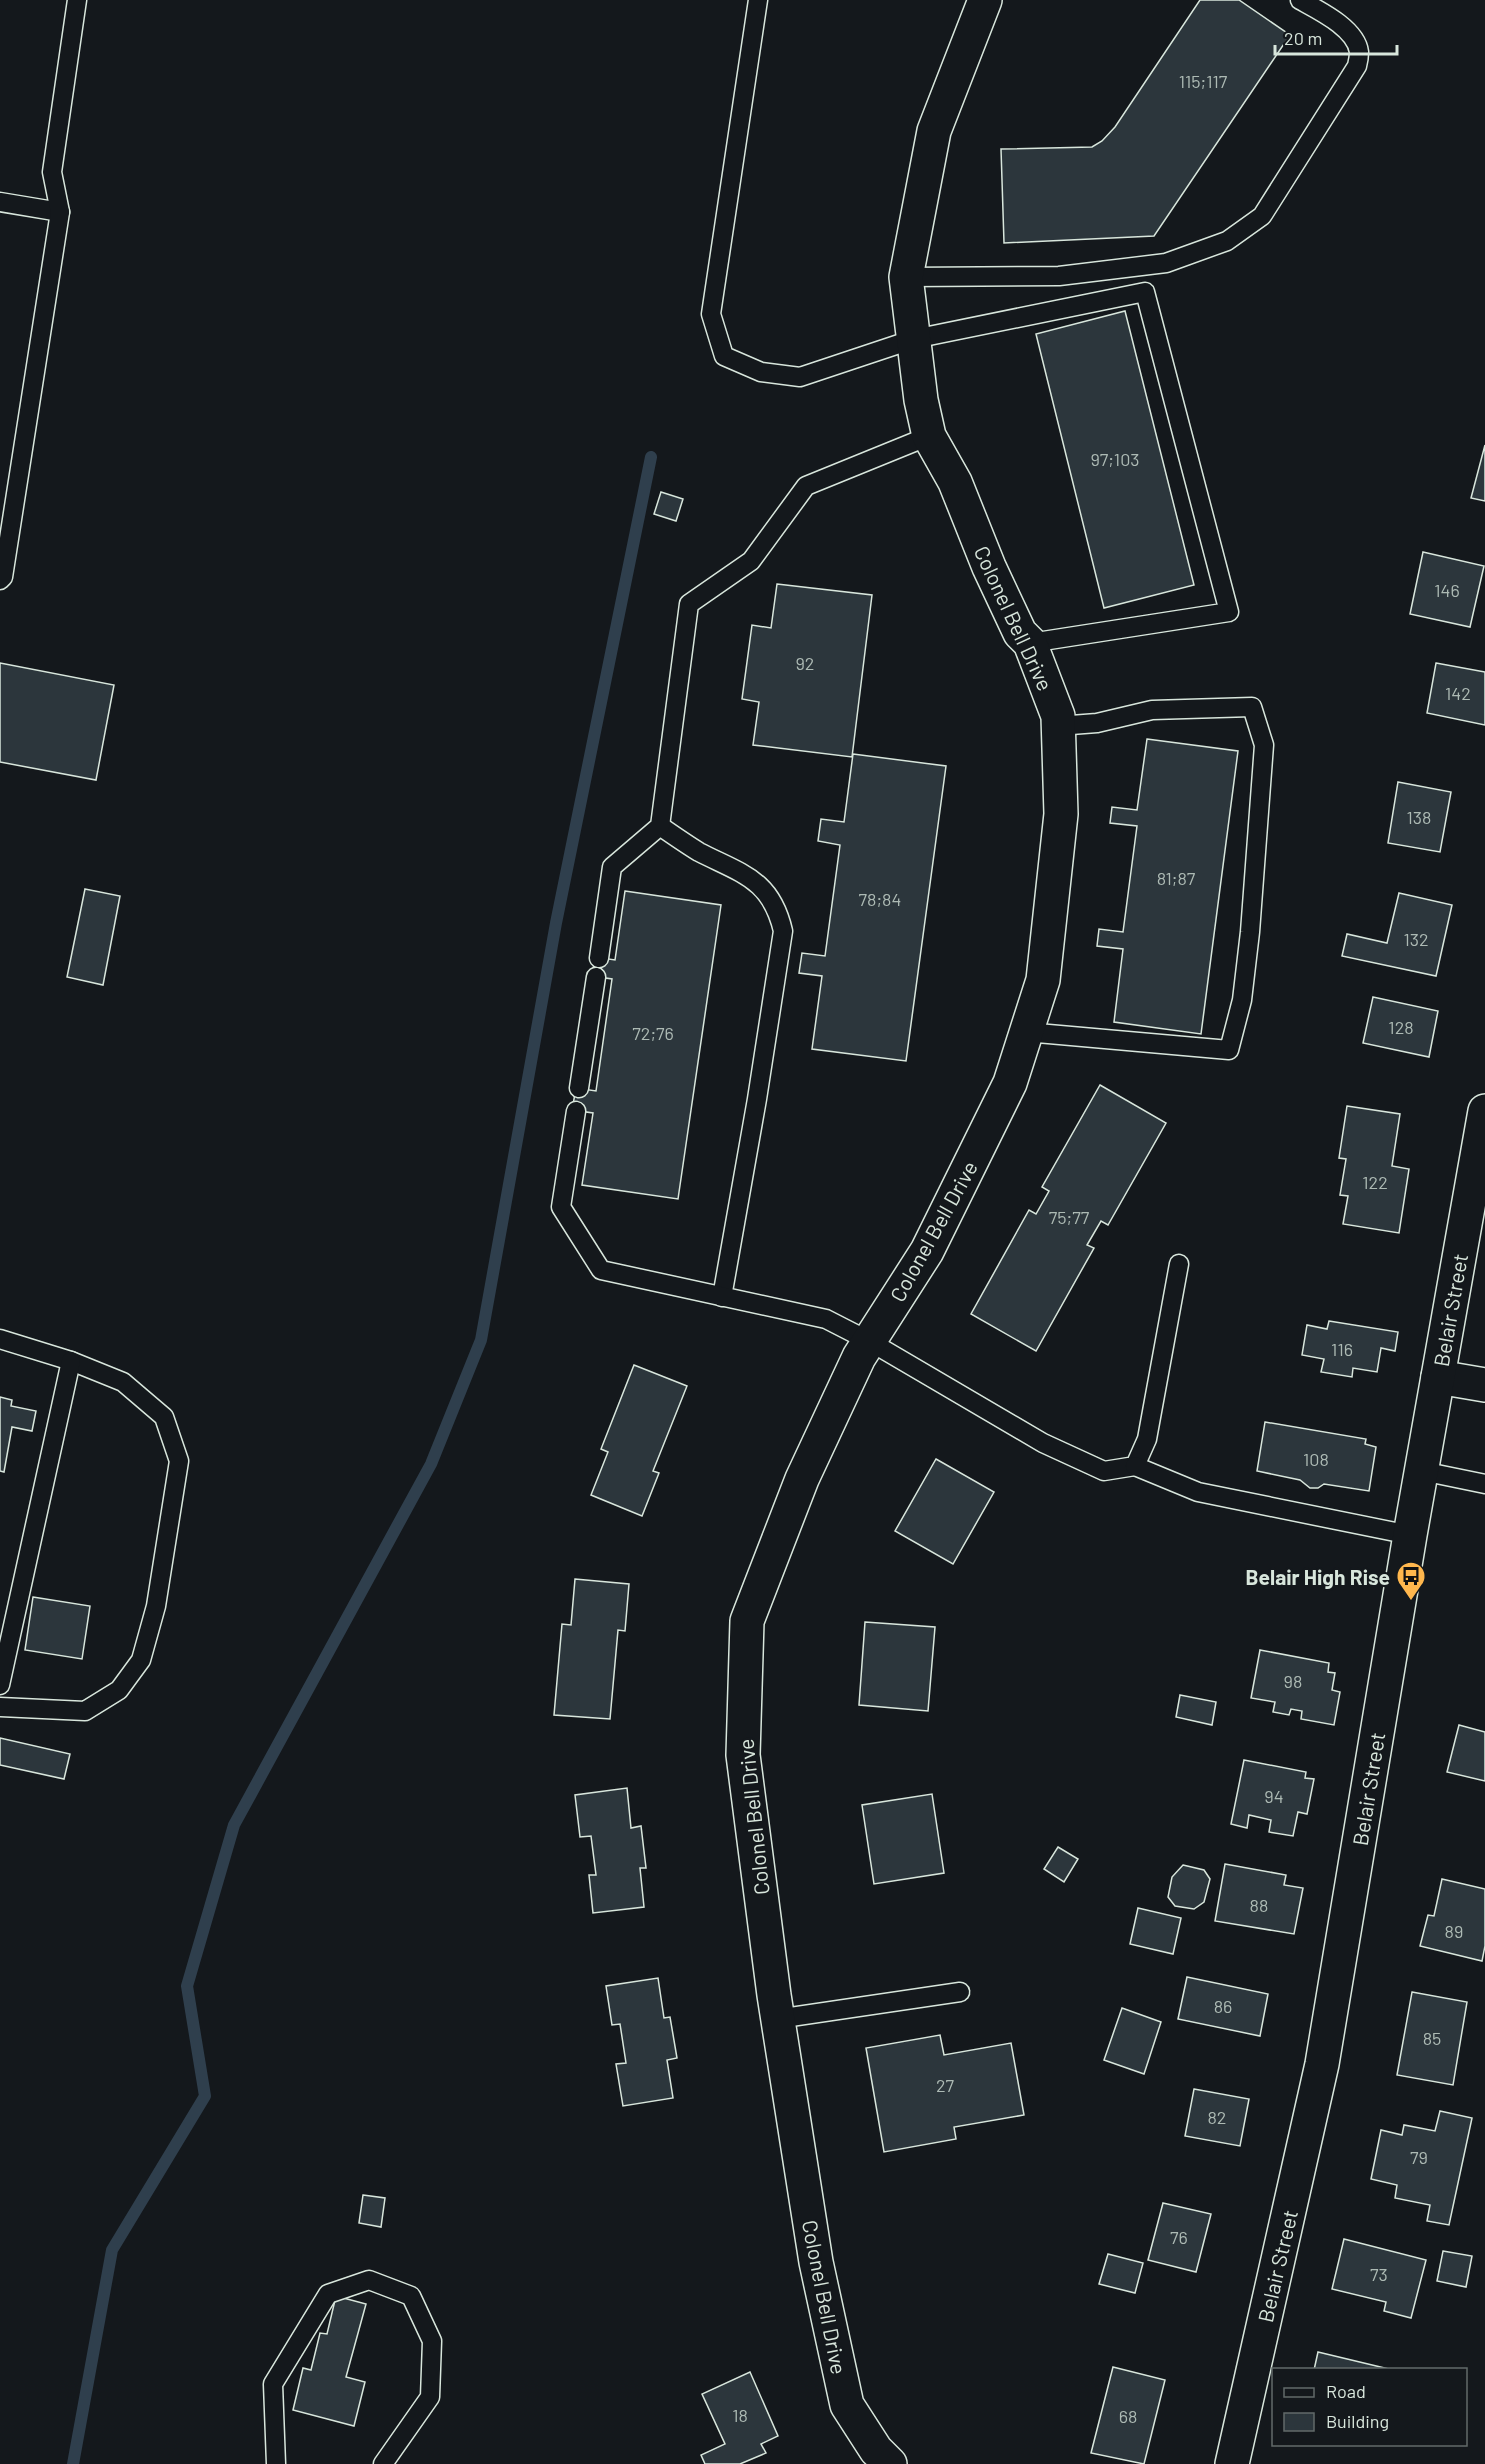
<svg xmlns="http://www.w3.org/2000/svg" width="1485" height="2464" viewBox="0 0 1485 2464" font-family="Barlow,sans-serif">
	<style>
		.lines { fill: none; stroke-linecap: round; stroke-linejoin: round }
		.stream { stroke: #2f3f4d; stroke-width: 12 }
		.building { fill: #2c363c; stroke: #d8e6dc; stroke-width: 1.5 }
		.service-casing { stroke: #d8e6dc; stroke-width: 21 }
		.minor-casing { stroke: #d8e6dc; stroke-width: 36 }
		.secondary-casing { stroke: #d8e6dc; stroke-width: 36 }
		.service { stroke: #14181c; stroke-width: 18 }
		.minor { stroke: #14181c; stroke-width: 33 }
		.secondary { stroke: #14181c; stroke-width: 33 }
		.labels { text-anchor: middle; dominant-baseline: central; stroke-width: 4.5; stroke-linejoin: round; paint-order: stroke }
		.number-label { font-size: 18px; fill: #adbab4 }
		.street-label { font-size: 21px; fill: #d8e6dc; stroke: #14181c }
		.poi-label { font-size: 21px; font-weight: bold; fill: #d8e6dc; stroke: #14181c; text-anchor: end }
	</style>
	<rect width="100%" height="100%" fill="#14181c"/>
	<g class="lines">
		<path class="stream" d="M73,2464L112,2250L205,2096L187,1986L234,1825L431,1464L481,1340L556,923L651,457"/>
	</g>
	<g class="building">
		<path d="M1200,0H1239L1290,35L1154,236L1004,243L1001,149L1092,147L1102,141L1115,127Z"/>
		<path d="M1125,311L1194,585L1104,608L1036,334Z"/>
		<path d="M1485,445V501L1471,498Z"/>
		<path d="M661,492L683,499L676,521L654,514Z"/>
		<path d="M1423,552L1484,566L1470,627L1410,614Z"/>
		<path d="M777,584L872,595L852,757L753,745L759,702L742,699L752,625L771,628Z"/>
		<path d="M0,663L114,685L96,780L0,762Z"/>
		<path d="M1436,663L1485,672V725L1427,713Z"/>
		<path d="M1147,739L1238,751L1201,1034L1114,1022L1123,949L1097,946L1099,929L1123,932L1137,826L1110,823L1112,807L1137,810Z"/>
		<path d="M853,754L946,766L906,1061L812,1049L822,976L799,973L802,953L825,956L840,845L818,841L821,819L844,822Z"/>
		<path d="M1398,782L1451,792L1440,852L1388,843Z"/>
		<path d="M85,889L120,896L103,985L67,977Z"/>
		<path d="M625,891L721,905L678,1199L582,1185L593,1113L572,1110L576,1088L596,1091L612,979L592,976L595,957L615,960Z"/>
		<path d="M1399,893L1452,905L1436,976L1342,956L1347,934L1387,943Z"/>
		<path d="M1373,997L1438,1011L1429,1057L1363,1043Z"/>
		<path d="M1100,1085L1166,1123L1108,1225L1101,1221L1087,1245L1094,1248L1036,1351L971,1314L1029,1210L1036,1214L1049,1191L1042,1187Z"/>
		<path d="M1347,1106L1400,1114L1392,1166L1409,1169L1399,1233L1343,1224L1348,1196L1340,1195L1346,1159L1339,1158Z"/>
		<path d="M1329,1321L1398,1332L1395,1351L1381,1348L1377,1372L1353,1368L1352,1377L1321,1372L1324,1359L1302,1355L1307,1325L1327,1329Z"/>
		<path d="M634,1365L687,1386L653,1471L659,1473L642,1516L591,1495L608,1452L601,1449Z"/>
		<path d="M0,1397L12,1400L11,1406L36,1411L32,1431L12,1427L4,1472L0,1471Z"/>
		<path d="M1265,1422L1366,1439L1365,1444L1376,1447L1369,1491L1324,1484L1318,1488H1310L1300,1480L1257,1471Z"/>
		<path d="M936,1459L994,1492L953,1564L895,1531Z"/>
		<path d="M575,1579L629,1584L625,1631L618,1630L610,1719L554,1715L562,1624L571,1625Z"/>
		<path d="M33,1597L90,1606L82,1659L25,1650Z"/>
		<path d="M865,1622L935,1627L928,1711L859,1705Z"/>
		<path d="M1260,1650L1329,1663L1328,1672L1335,1673L1332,1690L1340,1692L1334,1725L1301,1719L1302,1711L1291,1709L1289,1715L1273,1712L1275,1702L1251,1698Z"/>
		<path d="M1180,1695L1216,1702L1212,1725L1176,1717Z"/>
		<path d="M1459,1725L1485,1732V1781L1447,1772Z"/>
		<path d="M0,1738L70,1754L64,1779L0,1765Z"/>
		<path d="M1244,1760L1306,1772L1305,1778L1314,1779L1307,1814L1298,1812L1293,1836L1269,1832L1271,1820L1249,1815L1247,1828L1231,1824Z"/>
		<path d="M627,1788L631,1828L641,1826L646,1868H640L644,1907L593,1913L589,1875H596L591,1836L580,1837L575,1795Z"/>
		<path d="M932,1794L944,1873L874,1884L862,1805Z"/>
		<path d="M1058,1847L1078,1859L1064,1882L1044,1869Z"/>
		<path d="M1225,1864L1286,1875L1284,1885L1303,1888L1294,1934L1215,1921Z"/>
		<path d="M1183,1865L1204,1870L1210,1879L1204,1902L1194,1909L1175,1906L1168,1897L1172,1877Z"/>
		<path d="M1442,1879L1485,1889V1946L1482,1961L1420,1946L1428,1915L1434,1916Z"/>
		<path d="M1138,1908L1181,1918L1173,1954L1130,1944Z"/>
		<path d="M1187,1977L1268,1994L1260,2036L1178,2019Z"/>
		<path d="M658,1978L664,2018L670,2017L677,2058L667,2060L673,2098L623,2106L616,2064L626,2063L620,2024L612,2025L606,1986Z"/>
		<path d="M1412,1992L1467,2002L1453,2085L1397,2075Z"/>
		<path d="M1122,2008L1161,2022L1144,2074L1104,2060Z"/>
		<path d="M940,2035L944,2055L1011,2043L1024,2115L954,2127L956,2139L884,2152L866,2048Z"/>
		<path d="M1194,2089L1249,2099L1240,2146L1185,2136Z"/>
		<path d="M1440,2111L1472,2118L1449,2225L1427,2221L1430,2205L1395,2198L1397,2185L1371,2179L1381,2130L1402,2135L1404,2125L1435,2131Z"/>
		<path d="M363,2195L385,2198L381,2227L359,2223Z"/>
		<path d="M1163,2203L1211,2214L1196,2272L1148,2260Z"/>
		<path d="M1344,2239L1426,2260L1411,2318L1384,2311L1386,2302L1332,2289Z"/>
		<path d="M1443,2251L1472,2256L1466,2287L1437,2281Z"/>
		<path d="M1108,2254L1143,2263L1135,2293L1099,2284Z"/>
		<path d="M336,2296L366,2304L346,2377L365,2382L354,2426L293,2410L303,2368L311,2370L320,2333L327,2334Z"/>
		<path d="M1318,2352L1393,2370H1314Z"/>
		<path d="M1113,2367L1165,2380L1144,2464L1091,2453Z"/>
		<path d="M750,2372L778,2436L761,2444L766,2453L740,2464H705L701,2455L725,2444L702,2394Z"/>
	</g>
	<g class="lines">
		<g class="service-casing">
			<g id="service">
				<path d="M758,0L711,314L724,356L761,372L800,377L914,339L1145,292L1229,612L1030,643"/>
				<path d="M0,202L60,212"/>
				<path d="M906,277L1059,276L1166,263L1227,241L1262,216L1357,66C1358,62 1359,56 1359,52C1356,28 1318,10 1300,0"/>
				<path d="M0,580L3,577L60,212L52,172L77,0"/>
				<path d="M660,826C673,835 686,844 699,852C742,874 771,879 783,931L757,1099L722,1297"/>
				<path d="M599,958L612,867L660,826L689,604L751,561L806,486L929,436"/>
				<path d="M1026,1032L1229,1050L1242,1000L1250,932L1264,745L1252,707L1152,710L1097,723L1058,726"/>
				<path d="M579,1088L596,977"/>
				<path d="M576,1111L561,1207L601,1270L826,1319L869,1341L1043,1443L1104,1471L1135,1466L1147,1439L1179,1264"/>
				<path d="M0,1339L71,1361L123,1382L164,1417L179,1461L156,1606L141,1660L119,1690L85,1711L0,1707"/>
				<path d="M1135,1466L1198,1492L1410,1535"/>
				<path d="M1422,1471L1485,1484"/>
				<path d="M0,1685L71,1361"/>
				<path d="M777,2019L960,1992"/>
				<path d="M276,2464L273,2384L328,2294L369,2280L411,2296L432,2341L430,2397L383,2464"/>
			</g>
		</g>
		<g class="minor-casing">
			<g id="minor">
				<path d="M1438,1377L1485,1385"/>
				<path d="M890,2464L876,2450L847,2405L816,2262L774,1995L743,1755L747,1621L802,1479L859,1357L927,1251L1010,1083L1043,980L1061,814L1058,716L1030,643L1020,633L989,567L955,482L929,436L921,400L906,277L934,131L985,0"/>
			</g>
		</g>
		<g class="secondary-casing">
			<path id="secondary" d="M1232,2464L1322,2064L1410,1535L1485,1111"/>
		</g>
		<use href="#service" class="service"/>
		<use href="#minor" class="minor"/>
		<use href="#secondary" class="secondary"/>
	</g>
	<defs>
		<g id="bus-pin" transform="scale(1.5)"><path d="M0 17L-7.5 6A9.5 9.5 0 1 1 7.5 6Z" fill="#ffb74d" stroke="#14181c"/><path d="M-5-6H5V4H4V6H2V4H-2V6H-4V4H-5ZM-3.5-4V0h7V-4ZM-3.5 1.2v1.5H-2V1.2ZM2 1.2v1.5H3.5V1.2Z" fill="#111"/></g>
	</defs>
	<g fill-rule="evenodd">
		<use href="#bus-pin" x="1411" y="1576"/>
	</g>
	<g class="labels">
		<g class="number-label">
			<text x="1203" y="81">115;117</text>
			<text x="1115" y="459">97;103</text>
			<text x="1447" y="590">146</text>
			<text x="805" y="663">92</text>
			<text x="1458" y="693">142</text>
			<text x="1419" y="817">138</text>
			<text x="1176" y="878">81;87</text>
			<text x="880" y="899">78;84</text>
			<text x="1416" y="939">132</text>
			<text x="1401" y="1027">128</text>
			<text x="653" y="1033">72;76</text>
			<text x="1375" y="1182">122</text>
			<text x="1069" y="1217">75;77</text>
			<text x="1342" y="1349">116</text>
			<text x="1316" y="1459">108</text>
			<text x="1293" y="1681">98</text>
			<text x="1274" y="1796">94</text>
			<text x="1259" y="1905">88</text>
			<text x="1454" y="1931">89</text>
			<text x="1223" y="2006">86</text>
			<text x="1432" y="2038">85</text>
			<text x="945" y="2085">27</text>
			<text x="1217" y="2117">82</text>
			<text x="1419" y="2157">79</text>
			<text x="1179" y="2237">76</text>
			<text x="1379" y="2274">73</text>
			<text x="740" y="2415">18</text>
			<text x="1128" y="2416">68</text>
		</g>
		<g class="street-label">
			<text transform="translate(1014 618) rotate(65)">Colonel Bell Drive</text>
			<text transform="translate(933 1231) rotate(-61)">Colonel Bell Drive</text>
			<text transform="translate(1450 1310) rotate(-80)">Belair Street</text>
			<text transform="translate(1368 1789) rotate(-81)">Belair Street</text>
			<text transform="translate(753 1817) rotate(-96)">Colonel Bell Drive</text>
			<text transform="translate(1277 2266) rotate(-77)">Belair Street</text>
			<text transform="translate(825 2297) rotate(79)">Colonel Bell Drive</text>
		</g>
		<g class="poi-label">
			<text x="1390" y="1576">Belair High Rise</text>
		</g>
	</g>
	<rect x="1272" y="2368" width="195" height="78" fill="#14181c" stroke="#626a69" stroke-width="1.5"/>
	<rect x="1284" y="2388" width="30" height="9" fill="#14181c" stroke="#626a69" stroke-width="1.5"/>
	<text x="1326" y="2398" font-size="18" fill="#d8e6dc">Road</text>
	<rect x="1284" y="2413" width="30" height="18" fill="#2c363c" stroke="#626a69" stroke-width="1.5"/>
	<text x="1326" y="2428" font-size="18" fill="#d8e6dc">Building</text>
	<path d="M1275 45v9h122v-9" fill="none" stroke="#d8e6dc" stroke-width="3"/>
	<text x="1284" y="45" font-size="18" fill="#d8e6dc" stroke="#14181c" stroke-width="4.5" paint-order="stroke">20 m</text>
</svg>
